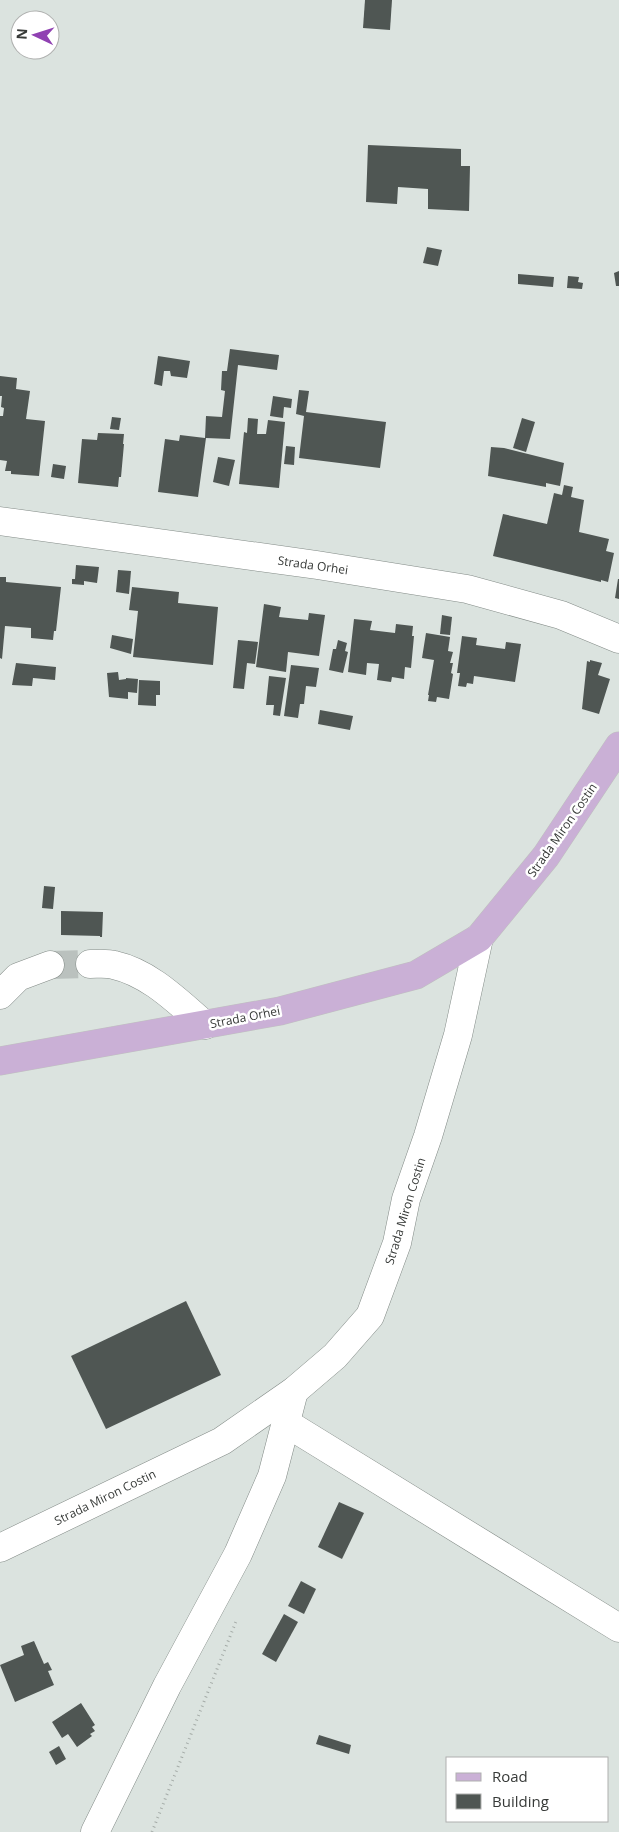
<svg xmlns="http://www.w3.org/2000/svg" width="619" height="1832" viewBox="0 0 619 1832" font-family="'Open Sans',sans-serif">
	<style>
		.building { fill: #4f5653 }
		.lines { fill: none; stroke-linecap: round; stroke-linejoin: round }
		.minor-tunnel { stroke: #bac1be; stroke-width: 28; stroke-dasharray: 28 14; stroke-linecap: butt }
		.minor-casing { stroke: #838b87; stroke-width: 29 }
		.major-casing { stroke: #bfc0bf; stroke-width: 29 }
		.path { stroke: #a5aca8; stroke-width: 3; stroke-dasharray: 1 4; stroke-linecap: butt }
		.minor { stroke: #fff; stroke-width: 28 }
		.major { stroke: #cab0d6; stroke-width: 28 }
		.labels { text-anchor: middle; dominant-baseline: central; stroke-width: 5; stroke-linejoin: round; paint-order: stroke }
		.street-label { font-size: 12px; fill: #373a38; stroke: #fff }
	</style>
	<rect width="100%" height="100%" fill="#dbe3df"/>
	<g class="building">
		<path d="M365,0H392L390,30L363,28Z"/>
		<path d="M368,145L461,149V166H470L469,211L428,209V189L398,187L397,204L366,202Z"/>
		<path d="M427,247L442,250L438,266L423,263Z"/>
		<path d="M619,271V286H616L614,273Z"/>
		<path d="M518,274L554,277L553,287L518,284Z"/>
		<path d="M568,276L579,277L578,282L583,283L582,289L567,288Z"/>
		<path d="M230,349L279,355L277,370L238,365L230,439L206,438L198,497L158,492L165,439L179,441L180,435L205,438L206,416L222,417L225,391L221,390L222,371H227Z"/>
		<path d="M158,356L190,361L187,378L171,376L170,371H164L162,386L154,384Z"/>
		<path d="M0,376L17,378L16,389L30,391L26,419L45,421L39,476L11,474V471H5L7,461L0,460V416H3L4,408L1,407L2,396H0Z"/>
		<path d="M299,390L309,391L306,412L386,422L380,468L299,458L304,416L296,414Z"/>
		<path d="M273,396L292,399L291,408L284,407L283,418L270,416Z"/>
		<path d="M112,417L121,418L119,430L110,429Z"/>
		<path d="M248,418L258,419L257,434H266L268,420L285,422L279,488L239,484L244,432L247,433Z"/>
		<path d="M522,418L535,422L526,452L513,448Z"/>
		<path d="M98,433L124,434L123,444H124L121,477H119L118,487L78,483L82,439L97,440Z"/>
		<path d="M286,446L295,447L294,465L284,464Z"/>
		<path d="M491,447L504,448L564,463L560,486L546,483V487L488,476Z"/>
		<path d="M218,457L235,460L229,486L213,482Z"/>
		<path d="M53,464L66,466L64,479L51,477Z"/>
		<path d="M564,485L573,487L571,497L584,500L579,532L609,539L606,551L614,553L608,582L601,580V582L493,556L503,514L547,524L554,493L562,495Z"/>
		<path d="M76,565L99,567L97,583L84,581V585L72,584V579H75Z"/>
		<path d="M118,570L131,571L129,594L116,592Z"/>
		<path d="M0,577H6V582L61,587L56,631H54L53,640L31,638V628L5,626L2,659L0,658Z"/>
		<path d="M618,579H619V599L615,598Z"/>
		<path d="M132,587L179,592L178,603L218,607L213,665L133,657L138,611L129,610Z"/>
		<path d="M264,604L281,607L279,617L308,620L309,613L325,615L319,656L288,652L286,672L256,667Z"/>
		<path d="M442,615L452,617L450,635L440,634Z"/>
		<path d="M354,619L372,621L370,630L395,633L396,624L413,626L412,636H414L411,668L405,667L404,679L392,677L391,682L377,680L379,664L367,663L366,675L348,672Z"/>
		<path d="M426,633L450,637L448,651L453,652L450,663H453L451,673L453,674L449,699L437,697L436,702L428,701L429,695H428L434,660L422,658Z"/>
		<path d="M112,635L133,639L131,654L110,648Z"/>
		<path d="M462,636L477,638L476,645L505,649L506,642L521,644L515,682L474,676L473,684L467,683L466,687L458,686L460,673H457Z"/>
		<path d="M238,640L258,642L255,664L247,663L244,689L233,688Z"/>
		<path d="M338,640L347,643L345,651L348,652L343,673L329,670L333,649H336Z"/>
		<path d="M590,660L602,663L598,675L610,679L599,714L582,709L587,661L590,662Z"/>
		<path d="M16,663L56,667L55,680L33,678L32,686L12,685Z"/>
		<path d="M291,665L319,668L316,687L306,686L304,704H300L298,718L284,716Z"/>
		<path d="M118,672L119,680L126,679V678L138,679L137,693L128,692V699L109,697L107,673Z"/>
		<path d="M269,676L286,678L280,716L273,715L274,705H266Z"/>
		<path d="M139,680L160,681V695H156V706L138,705Z"/>
		<path d="M320,710L353,716L350,730L318,724Z"/>
		<path d="M44,886L55,887L53,909L42,908Z"/>
		<path d="M61,911L103,912L102,937H100V936L61,935Z"/>
		<path d="M186,1301L221,1375L106,1429L71,1356Z"/>
		<path d="M339,1502L364,1513L342,1559L318,1547Z"/>
		<path d="M301,1581L316,1589L304,1614L288,1606Z"/>
		<path d="M284,1614L298,1622L276,1662L262,1654Z"/>
		<path d="M34,1641L44,1664L48,1662L52,1670L48,1671L54,1685L15,1702L0,1665L24,1655L21,1646Z"/>
		<path d="M81,1703L95,1725L92,1727L95,1731L90,1734L92,1736L77,1747L68,1734L62,1738L52,1722Z"/>
		<path d="M319,1735L351,1745L349,1754L316,1744Z"/>
		<path d="M59,1746L66,1759L56,1765L49,1752Z"/>
	</g>
	<g class="lines">
		<path class="minor-tunnel" d="M50,965L90,964"/>
		<g class="minor-casing">
			<g id="minor">
				<path d="M0,521L317,565L467,589L561,615L619,639"/>
				<path d="M90,964C98,964 107,963 114,965C150,973 178,1002 205,1025"/>
				<path d="M0,995L18,977L50,965"/>
				<path d="M286,1423L619,1628"/>
				<path d="M0,1548L222,1441L294,1391L335,1356L370,1316L397,1243L406,1199L428,1136L458,1035L479,938"/>
				<path d="M95,1832L167,1686L238,1554L272,1476L294,1391"/>
			</g>
		</g>
		<g class="major-casing">
			<path id="major" d="M0,1061L280,1011L416,975L479,938L546,856L619,746"/>
		</g>
		<path class="path" d="M152,1832L237,1619"/>
		<use href="#minor" class="minor"/>
		<use href="#major" class="major"/>
	</g>
	<g class="labels">
		<g class="street-label">
			<text transform="translate(313 565) rotate(8)">Strada Orhei</text>
			<text transform="translate(562 830) rotate(-55)">Strada Miron Costin</text>
			<text transform="translate(245 1017) rotate(-11)">Strada Orhei</text>
			<text transform="translate(405 1211) rotate(-73)">Strada Miron Costin</text>
			<text transform="translate(105 1497) rotate(-26)">Strada Miron Costin</text>
		</g>
	</g>
	<rect x="446" y="1757" width="162" height="65" fill="#ffffff" stroke="#afb0af"/>
	<rect x="456" y="1773" width="25" height="8" fill="#cab0d6" stroke="#afb0af"/>
	<text x="492" y="1782" font-size="15" fill="#373a38">Road</text>
	<rect x="456" y="1794" width="25" height="15" fill="#4f5653" stroke="#afb0af"/>
	<text x="492" y="1807" font-size="15" fill="#373a38">Building</text>
	<g transform="translate(35 35) rotate(274)"><circle r="24" fill="#ffffff" stroke="#afb0af"/>
	<path d="M0-4L9 19L0 12L-9 19Z" fill="#9041b2"/>
	<text y="-8" font-size="14" font-weight="bold" text-anchor="middle" fill="#373a38">N</text>
	</g>
</svg>
